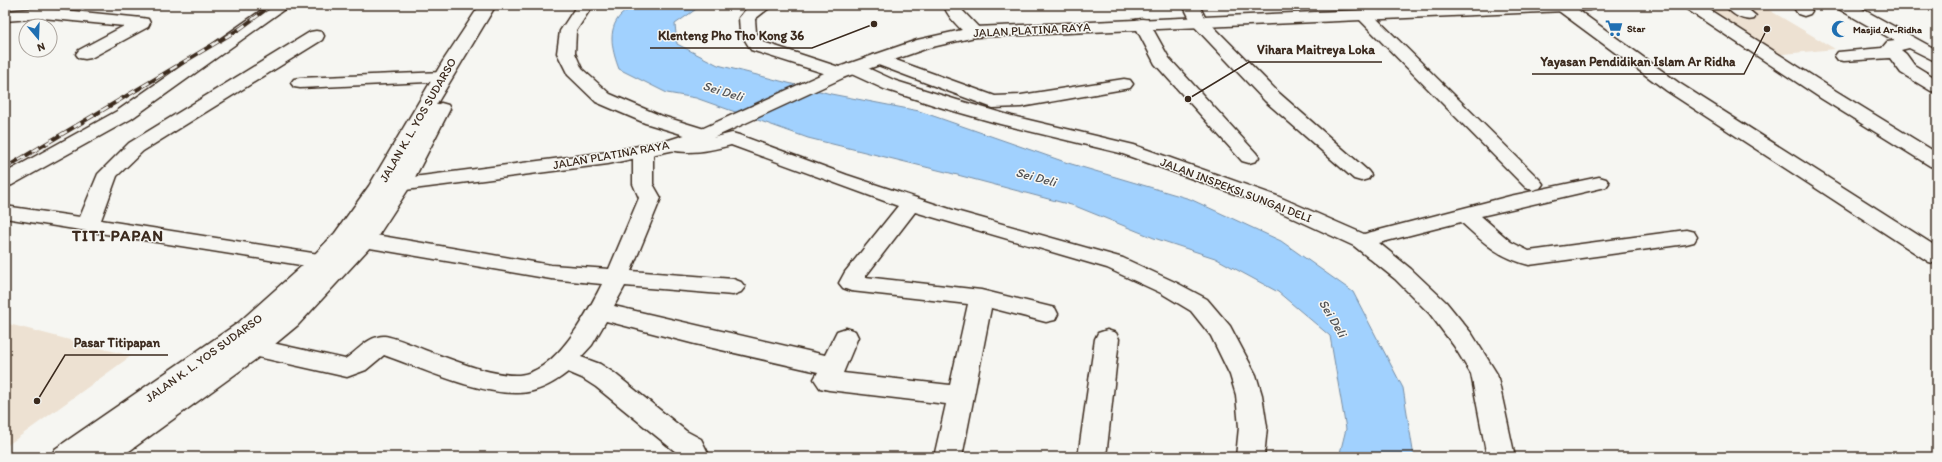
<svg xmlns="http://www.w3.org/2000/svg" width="1942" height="462" viewBox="0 0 1942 462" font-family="Itim,sans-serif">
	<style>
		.built { fill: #ede1d2 }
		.water { fill: #a1d1fe; stroke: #788ea4 }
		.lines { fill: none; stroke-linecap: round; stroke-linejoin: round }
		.minor-casing { stroke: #3b2a1e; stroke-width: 3 }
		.major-casing { stroke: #3b2a1e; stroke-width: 3 }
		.highway-casing { stroke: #3b2a1e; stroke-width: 3 }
		.minor { fill: #f6f6f2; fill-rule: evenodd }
		.major { fill: #f6f6f2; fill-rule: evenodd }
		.highway { fill: #f6f6f2; fill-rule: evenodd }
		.rail-casing { stroke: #3b2a1e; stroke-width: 4 }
		.rail { stroke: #f6f6f2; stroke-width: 2.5; stroke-dasharray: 8; stroke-linecap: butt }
		.labels { text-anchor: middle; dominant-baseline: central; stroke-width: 3; stroke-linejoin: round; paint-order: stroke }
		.far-poi-label { font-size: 10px; font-weight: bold; fill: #3b2a1e; stroke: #f6f6f2; text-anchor: start }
		.street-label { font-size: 12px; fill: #3b2a1e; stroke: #f6f6f2 }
		.water-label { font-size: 13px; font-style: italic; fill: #545456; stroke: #f6f6f2 }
		.district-label { font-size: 16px; font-weight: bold; letter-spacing: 1px; fill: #3b2a1e; stroke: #f6f6f2 }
		.leader { fill: none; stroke: #3b2a1e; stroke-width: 1.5 }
		.callout-dot { fill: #3b2a1e; stroke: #f6f6f2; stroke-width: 1.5 }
		.callout-label { font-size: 13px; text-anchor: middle; font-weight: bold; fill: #3b2a1e; stroke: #f6f6f2; stroke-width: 3; stroke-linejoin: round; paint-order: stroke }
	</style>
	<rect width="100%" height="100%" fill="#f6f6f2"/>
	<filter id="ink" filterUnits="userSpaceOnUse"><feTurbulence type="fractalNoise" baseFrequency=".025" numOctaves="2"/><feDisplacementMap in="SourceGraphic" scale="8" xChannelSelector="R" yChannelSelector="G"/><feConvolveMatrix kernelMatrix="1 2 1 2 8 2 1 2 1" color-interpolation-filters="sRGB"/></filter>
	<g filter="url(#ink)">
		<g class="built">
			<path d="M1764,7L1835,49L1772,55L1703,9Z"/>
			<path d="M5,323L131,356L5,447Z"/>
		</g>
		<path class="water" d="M637,5H702L675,24L677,44L718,65L831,94L919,111L1068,163L1190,199L1281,241L1353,292L1403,388L1414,457H1339L1346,429L1330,336L1278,292L1215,258L1154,238L1075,206L950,173L808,138L696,98L667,93L619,69C613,53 606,30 621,15C625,11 632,8 637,5Z"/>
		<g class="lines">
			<g class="minor-casing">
				<g id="minor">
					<path d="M269,5H288L286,8L131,119L12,185L5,187V173L117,111Z"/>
					<path d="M577,5H593L576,31L575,53L582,69L610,94L659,115L711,131L714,135L712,138L732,133L739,135L847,175L956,211L1123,258L1177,283L1207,299L1230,326L1256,375L1262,395L1267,427L1264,457H1236L1239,427L1236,395L1230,375L1211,336L1191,311L1161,293L1107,268L915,212L865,277L981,290L1055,308L1058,314L1055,320L1046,322L991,308L962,457H934L946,404L829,390L820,388L814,379L818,372L695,344L606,321L592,345L581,357L600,364L614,373L686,431L701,439L710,457H682L596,387L582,378L568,372C554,383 537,393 518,393C477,394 423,369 384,355L366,370L347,377L245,354L241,348L245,342L254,339L345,359C358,351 368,336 384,336C397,337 423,350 436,354C461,363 492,376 519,375C557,372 587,313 602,284L551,279L364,247L356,245L353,240L356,235L364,233L551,265L609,269L639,198L633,184V152L636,148L643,146L650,148L653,152V184L661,198L631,271L733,279L741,282L745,287L741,292L733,295L625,286L614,306L825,355L837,331L846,328L855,331L858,337L843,373L950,385L968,304L851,291L843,288L839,283L845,272L898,206L731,145C708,151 689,155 666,149L663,145L666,141C677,138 690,141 701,140L645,123L596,102L568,75L557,53L560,31Z"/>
					<path d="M752,5H773L755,19L756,32L763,42L845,69L847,64L853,63L859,64L896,81L957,100L1012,116L1134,145L1277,196L1364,234L1510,196L1599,177L1606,179L1609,183L1606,187L1481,216L1511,242L1529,251L1686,230L1694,232L1697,237L1694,242L1686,244L1529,265C1498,257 1484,243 1461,222L1379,243L1411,269L1446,302L1472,334L1497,374L1515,457H1487L1471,374L1454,346L1430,314L1395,279L1354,246L1263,204L1120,153L1000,124L943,108L884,89L847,72L845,77L839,78L751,50L740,32L739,18L747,8Z"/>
					<path d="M944,5H960L961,9L983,32L981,36C977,37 972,38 968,35C960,29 946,15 944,5Z"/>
					<path d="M1183,5H1199L1206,19L1279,93L1368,171L1371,175L1368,179L1361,181L1354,179L1265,101L1193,25Z"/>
					<path d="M1555,5H1571L1679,83L1937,247V264L1929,262L1667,91L1556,9Z"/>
					<path d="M1683,5H1702L1836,91L1937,153V168L1930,166L1822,99L1685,8Z"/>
					<path d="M1725,5H1743L1756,16L1754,19C1743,22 1731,14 1725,5Z"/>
					<path d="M1792,5H1808L1812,11L1810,14L1804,16L1798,14Z"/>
					<path d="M1835,5H1855L1937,50V62L1909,48L1901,50L1906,54L1914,65L1937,79V92L1931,91L1901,73L1890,58L1844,61L1838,60L1835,56L1838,52L1882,48L1887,42L1895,41L1837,8Z"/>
					<path d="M43,8L142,18L148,19L150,23L148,27L91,58L85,59L79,58L76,54L79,50L124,26L43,18L5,21V11Z"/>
					<path d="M1364,10L1370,12L1540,180L1543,184L1540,188L1533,190L1526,188L1358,18L1356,15L1358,12Z"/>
					<path d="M1142,19L1148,20L1150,24L1169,58L1256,153L1259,157L1256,161L1249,163L1242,161L1155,64L1134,24L1136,20Z"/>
					<path d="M316,31L322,32L324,36L322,40L143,151L117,176L101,220L338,257L346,259L349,264L346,269L338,271L5,218V206L80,217L98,174L129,143L310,32Z"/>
					<path d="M879,54L995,96L1021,95L1124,79L1130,80L1133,84L1130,88L1124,89L1021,107L993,108L873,63L870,59L873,55Z"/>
					<path d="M443,72L449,73L452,77L449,81L300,88L294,87L291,83L294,79L300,78Z"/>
					<path d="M1107,330L1116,333L1119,339L1106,457H1078L1095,339L1098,333Z"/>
				</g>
			</g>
			<g class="major-casing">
				<path id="major" d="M1478,5H1597L1595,8L1589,10L975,37L928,48L845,77L711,139L680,149L608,164L382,193L375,191L372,187L375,183L382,181L608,152L669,140L697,131L833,69L917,40L975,27Z"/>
			</g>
			<g class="highway-casing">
				<path id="highway" d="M480,5H496L436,105L441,103L448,105L450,109L411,185L372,245L298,325L263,354L121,457H87L88,455L86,457H51L55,449L238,323L312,257L335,233L369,186L443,61Z"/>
			</g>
			<use href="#minor" class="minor"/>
			<use href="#major" class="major"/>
			<use href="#highway" class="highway"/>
			<g class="rail-casing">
				<path id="rail" d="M5,168L241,28L272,5"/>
			</g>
			<use href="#rail" class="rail"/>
		</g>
	</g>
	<defs>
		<g id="supermarket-bare" transform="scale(1.38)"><path d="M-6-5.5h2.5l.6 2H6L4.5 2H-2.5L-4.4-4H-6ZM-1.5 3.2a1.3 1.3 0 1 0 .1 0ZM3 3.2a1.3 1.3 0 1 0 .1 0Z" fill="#1f6fb2" stroke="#f6f6f2" stroke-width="2.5" paint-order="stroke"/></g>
		<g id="mosque-bare" transform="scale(1.38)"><path d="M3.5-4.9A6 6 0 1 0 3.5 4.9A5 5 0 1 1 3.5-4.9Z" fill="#1f6fb2" stroke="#f6f6f2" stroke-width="2.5" paint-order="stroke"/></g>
	</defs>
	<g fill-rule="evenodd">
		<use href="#supermarket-bare" x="1614" y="28"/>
		<use href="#mosque-bare" x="1840" y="29"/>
	</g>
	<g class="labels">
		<g class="far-poi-label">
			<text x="1627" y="28">Star</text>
			<text x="1853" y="29">Masjid Ar-Ridha</text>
		</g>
		<g class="street-label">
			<text transform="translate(1032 30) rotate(-3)">JALAN PLATINA RAYA</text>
			<text transform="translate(418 120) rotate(-60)">JALAN K. L. YOS SUDARSO</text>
			<text transform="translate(611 155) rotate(-10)">JALAN PLATINA RAYA</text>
			<text transform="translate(1236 190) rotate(21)">JALAN INSPEKSI SUNGAI DELI</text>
			<text transform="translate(204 358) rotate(-36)">JALAN K. L. YOS SUDARSO</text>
		</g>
		<g class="water-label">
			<text transform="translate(723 91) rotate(17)">Sei Deli</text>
			<text transform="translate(1036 177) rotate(15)">Sei Deli</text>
			<text transform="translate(1333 318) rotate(59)">Sei Deli</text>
		</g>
		<g class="district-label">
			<text x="118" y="235">TITI PAPAN</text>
		</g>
	</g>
	<path class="leader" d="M874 24L812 48H650M1188 99L1249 62H1382M1767 29L1744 74H1532M37 401L65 355H168"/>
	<g class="callout-dot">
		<circle cx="874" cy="24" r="4"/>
		<circle cx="1188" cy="99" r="4"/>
		<circle cx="1767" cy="29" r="4"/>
		<circle cx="37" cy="401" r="4"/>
	</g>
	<g class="callout-label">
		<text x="731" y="40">Klenteng Pho Tho Kong 36</text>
		<text x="1316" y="54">Vihara Maitreya Loka</text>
		<text x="1638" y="66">Yayasan Pendidikan Islam Ar Ridha</text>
		<text x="117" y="347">Pasar Titipapan</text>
	</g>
	<rect width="1942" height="462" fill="none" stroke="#f6f6f2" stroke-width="20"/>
	<rect x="10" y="10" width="1922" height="442" fill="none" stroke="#3b2a1e" stroke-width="1.5" filter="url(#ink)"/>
	<g transform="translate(38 38) rotate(161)"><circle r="19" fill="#f6f6f2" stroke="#aba49d"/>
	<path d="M0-3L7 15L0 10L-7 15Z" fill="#1f6fb2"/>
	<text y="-6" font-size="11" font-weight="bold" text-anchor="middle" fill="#3b2a1e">N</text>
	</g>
</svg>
